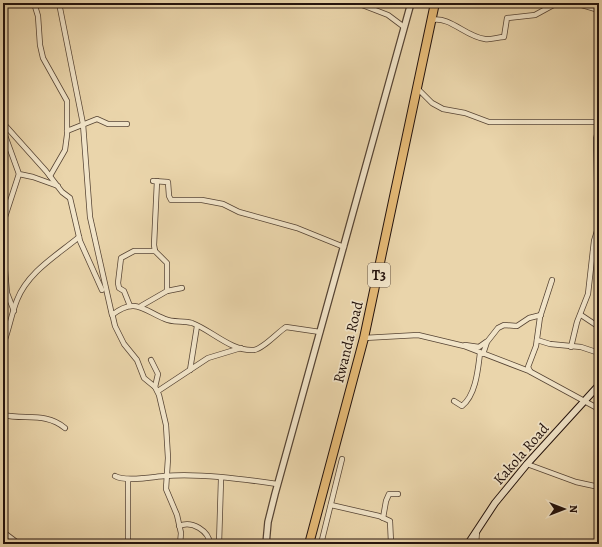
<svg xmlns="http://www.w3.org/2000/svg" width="602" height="547" viewBox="0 0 602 547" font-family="Alegreya,serif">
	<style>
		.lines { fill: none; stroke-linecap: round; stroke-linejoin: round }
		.minor-casing { stroke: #564434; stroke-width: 6 }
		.tertiary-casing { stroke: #564434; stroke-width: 8 }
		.secondary-casing { stroke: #24130d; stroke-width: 8 }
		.trunk-casing { stroke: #24130d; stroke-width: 10 }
		.minor { stroke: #f1e4c8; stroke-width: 4.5 }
		.tertiary { stroke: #f1e4c8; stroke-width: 5.5 }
		.secondary { stroke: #f1e4c8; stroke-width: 6 }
		.trunk { stroke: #e5ba76; stroke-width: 8 }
		.labels { text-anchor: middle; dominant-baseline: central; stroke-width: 3.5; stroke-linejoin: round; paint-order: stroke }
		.shield { fill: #f1e4c8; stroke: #625245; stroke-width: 1 }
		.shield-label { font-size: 14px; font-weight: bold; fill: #24130d }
		.street-label { font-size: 15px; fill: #24130d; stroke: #f1e4c8 }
	</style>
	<rect width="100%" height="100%" fill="#ead5ab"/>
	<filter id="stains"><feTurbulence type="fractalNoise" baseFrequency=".005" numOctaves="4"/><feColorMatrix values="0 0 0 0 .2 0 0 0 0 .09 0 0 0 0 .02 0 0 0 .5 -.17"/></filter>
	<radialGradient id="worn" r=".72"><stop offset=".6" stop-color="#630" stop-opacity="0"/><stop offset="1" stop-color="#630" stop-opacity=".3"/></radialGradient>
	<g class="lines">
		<g class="minor-casing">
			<g id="minor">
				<path d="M34,3L38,16L40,45L43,58L67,101V135L65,150L50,176"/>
				<path d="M59,3L83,124L90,217L112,315C135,297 143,310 165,319C173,323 183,320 192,323C211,330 232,352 254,350C263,349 278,332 286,327L320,332"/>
				<path d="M357,3L388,15L404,27"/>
				<path d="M575,3L599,10"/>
				<path d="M3,5L11,3"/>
				<path d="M554,5L566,3"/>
				<path d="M432,20C450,16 466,37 485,39C491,40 498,37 504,37L507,18L535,15L557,3"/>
				<path d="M418,89L432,103L443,109L465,113L489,122H599"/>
				<path d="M3,123L46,171L62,192L70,198L80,241L102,290"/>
				<path d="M3,130L19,174L33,177L58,186"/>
				<path d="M67,131L97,119L108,124H127"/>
				<path d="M153,181L168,182L169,196L171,200H202L223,204L239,212L297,228L344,247"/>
				<path d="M157,181L154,245L155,251L167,263V291"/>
				<path d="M3,223L19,174"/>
				<path d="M3,247L7,293L14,311"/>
				<path d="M593,252L599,251"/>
				<path d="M130,306L124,291L119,288L118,283L121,258L134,251H155"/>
				<path d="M141,306L167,291L182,288"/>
				<path d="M112,313L115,326L124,344L137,360L144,378L155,387L159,395L166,425L168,458L166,489L177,515L181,533L180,544"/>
				<path d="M581,315L599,327"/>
				<path d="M364,338L418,335L464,346L529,371L599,409"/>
				<path d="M537,340L550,344L581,347L599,353"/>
				<path d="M3,345C9,330 11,315 17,300C28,272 56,256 79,237"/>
				<path d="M465,345L479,347L486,342"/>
				<path d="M571,347L577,322L588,294L594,241L598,228L596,139L599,126"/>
				<path d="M483,354L487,342L498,328L504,325L517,326L529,318L541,315"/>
				<path d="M151,360L158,374L155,387"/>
				<path d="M190,370L197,326"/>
				<path d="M530,371L528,367L536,346L540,317L552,280"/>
				<path d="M158,391L208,358L241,348"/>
				<path d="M454,401L462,406C476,395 478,369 480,353"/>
				<path d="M3,415C25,420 46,412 65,428"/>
				<path d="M527,464L576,482L599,487"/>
				<path d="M115,476C125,482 152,477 164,476C199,473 242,479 277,484"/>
				<path d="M128,479V544"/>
				<path d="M331,505L379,516L390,521L391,543"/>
				<path d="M383,518L386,501L389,494H398"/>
				<path d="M179,526C192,520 209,531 210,544"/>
				<path d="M3,532L19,544"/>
				<path d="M150,544H153"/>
				<path d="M219,544L221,479"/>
				<path d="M321,544L342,459"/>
				<path d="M476,544L477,531"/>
			</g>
		</g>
		<g class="tertiary-casing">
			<path id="tertiary" d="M266,544L268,522L275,494L411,3"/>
		</g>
		<g class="secondary-casing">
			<path id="secondary" d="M468,544L495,503L527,464L599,385"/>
		</g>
		<g class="trunk-casing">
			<path id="trunk" d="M309,544L364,338L435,3"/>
		</g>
		<use href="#minor" class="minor"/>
		<use href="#tertiary" class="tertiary"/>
		<use href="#secondary" class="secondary"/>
		<use href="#trunk" class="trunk"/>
	</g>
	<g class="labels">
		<rect class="shield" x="368" y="263" width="22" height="24" rx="3"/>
		<g class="shield-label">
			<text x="379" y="275">T3</text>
		</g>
		<g class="street-label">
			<text transform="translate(348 342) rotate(-76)">Rwanda Road</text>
			<text transform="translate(521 454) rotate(-49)">Kakola Road</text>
		</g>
	</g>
	<rect width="602" height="547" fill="none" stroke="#ead5ab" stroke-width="16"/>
	<rect x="4" y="4" width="594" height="539" fill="none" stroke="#24130d" stroke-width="2"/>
	<rect x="8" y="8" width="586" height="531" fill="none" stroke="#24130d"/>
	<g transform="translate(564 509) rotate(90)" stroke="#f1e4c8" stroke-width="3" paint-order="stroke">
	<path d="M0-3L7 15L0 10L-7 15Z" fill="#24130d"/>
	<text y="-6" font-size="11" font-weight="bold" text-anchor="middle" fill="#24130d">N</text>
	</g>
	<rect width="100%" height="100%" filter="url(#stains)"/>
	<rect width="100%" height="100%" fill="url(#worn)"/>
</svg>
